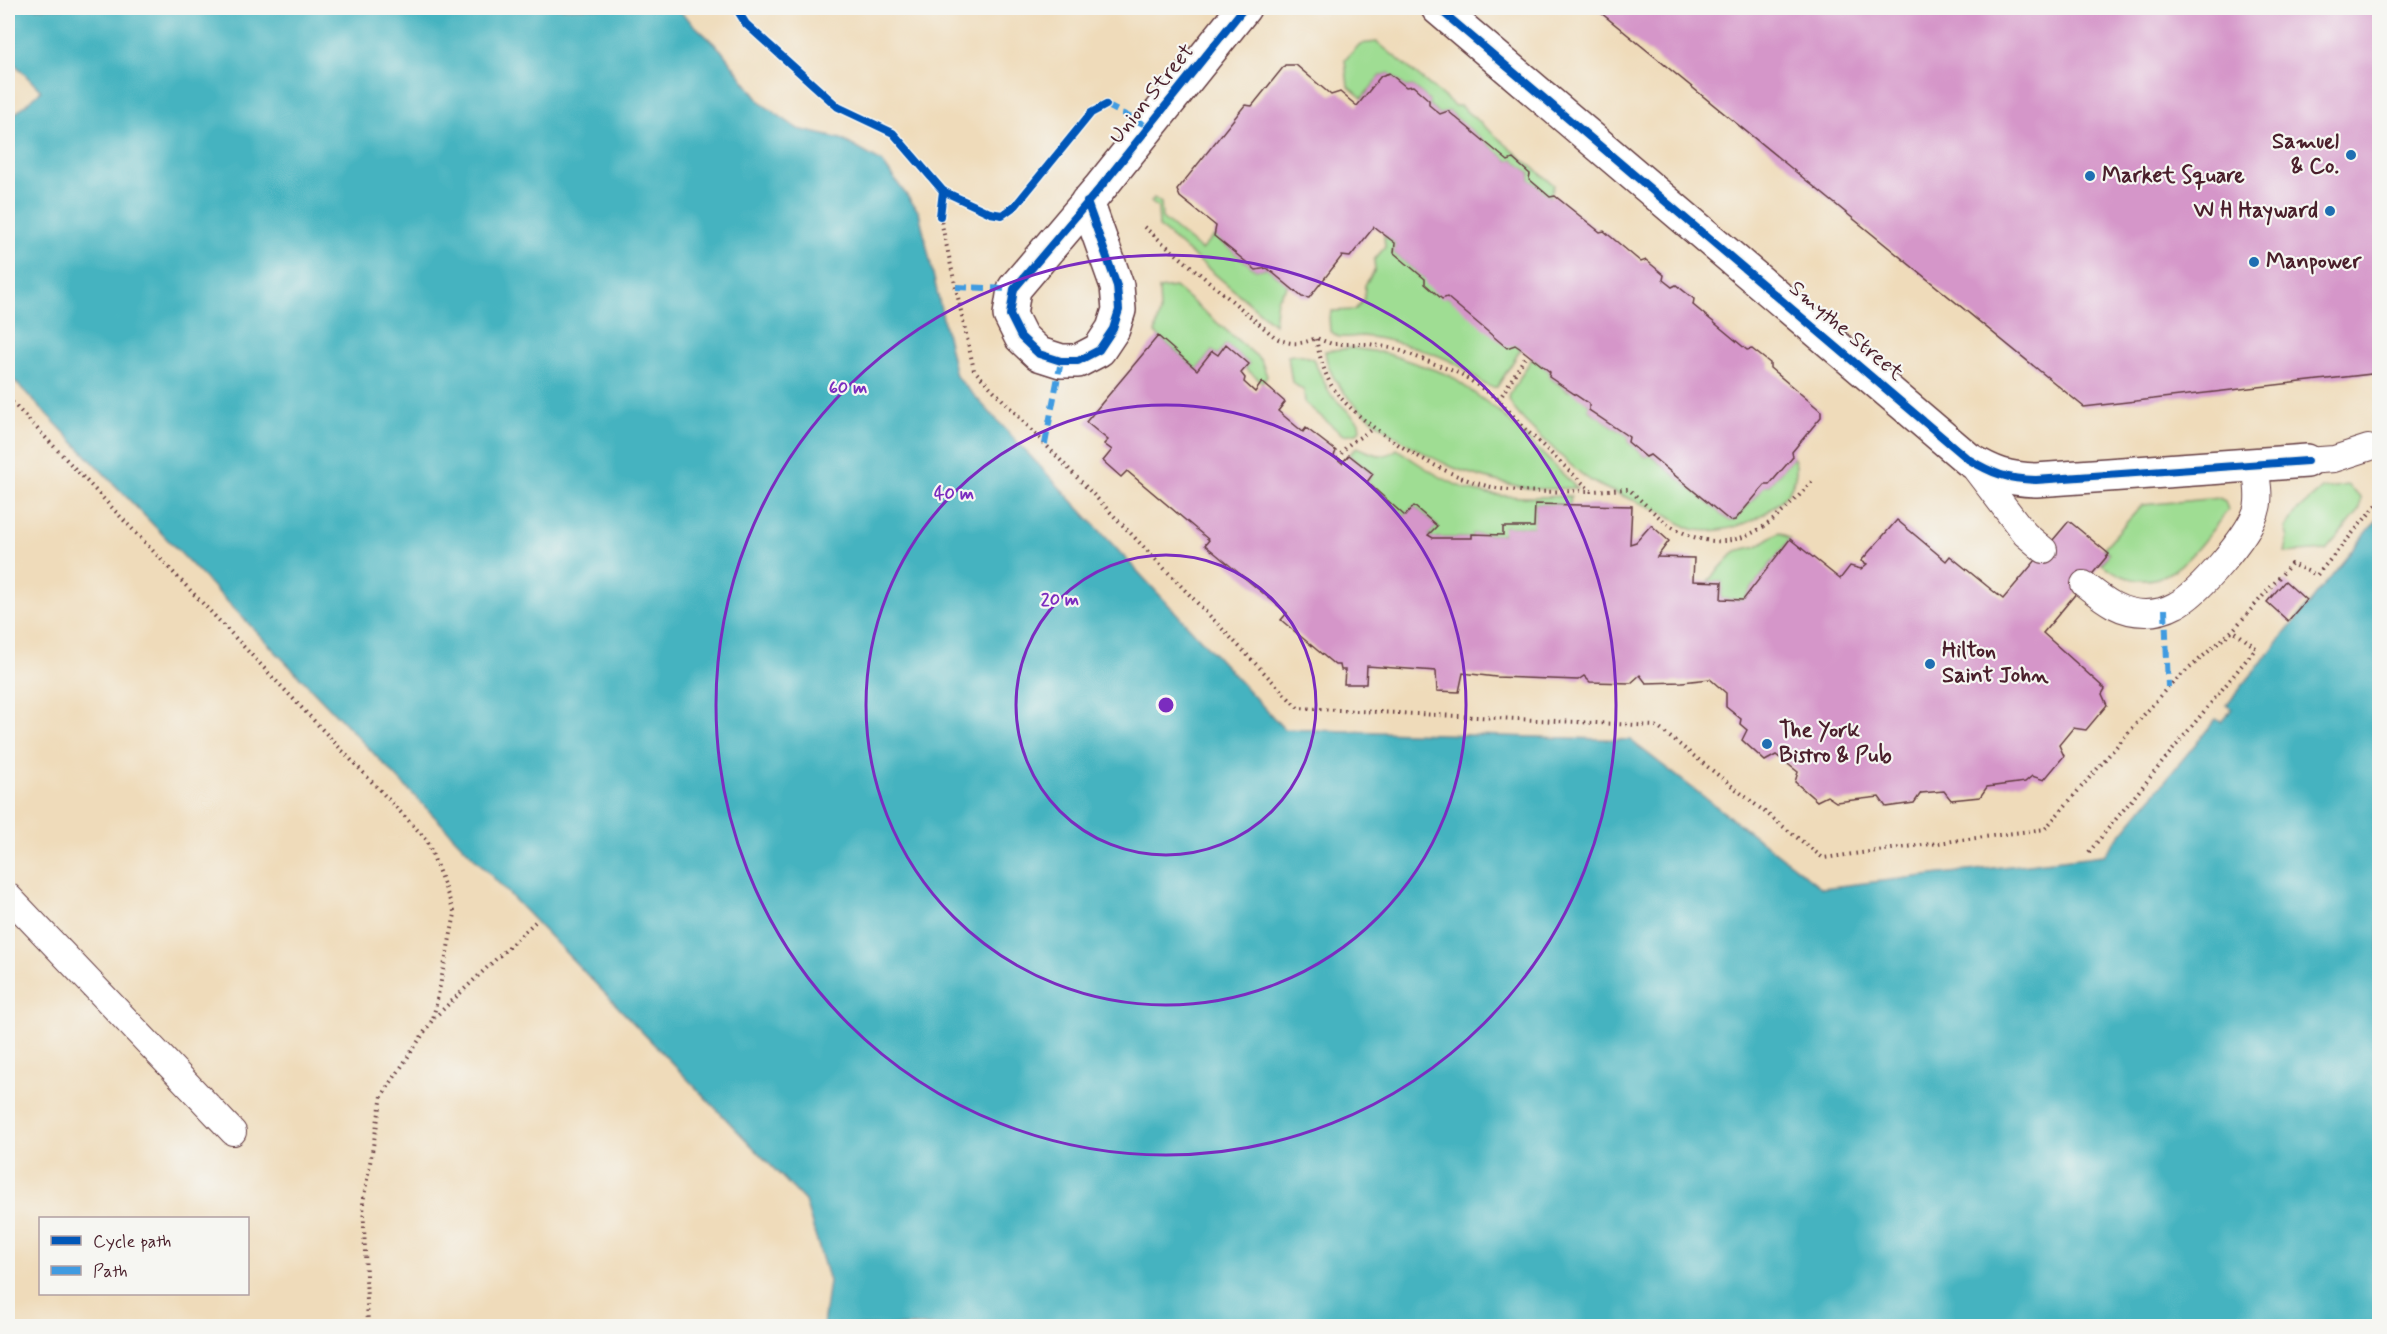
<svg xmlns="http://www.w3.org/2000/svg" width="2387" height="1334" viewBox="0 0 2387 1334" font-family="Mynerve,sans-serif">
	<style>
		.green { fill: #9fdd93; stroke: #747e5f; stroke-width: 1.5 }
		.water { fill: #45b3c0; stroke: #486976; stroke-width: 1.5 }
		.building { fill: #d596c9 }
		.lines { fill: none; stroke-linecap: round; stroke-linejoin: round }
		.lane-casing { stroke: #633b40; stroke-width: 28 }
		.street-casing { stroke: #633b40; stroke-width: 36 }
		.path { stroke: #633b40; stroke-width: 4; stroke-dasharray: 1.5 4.5; stroke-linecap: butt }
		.lane { stroke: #fff; stroke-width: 26 }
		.street { stroke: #fff; stroke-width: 33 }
		.quiet { stroke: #409be1; stroke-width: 6; stroke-dasharray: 12 6; stroke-linecap: butt }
		.cycleway-casing { stroke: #f6f6f2; stroke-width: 11 }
		.cycleway { stroke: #0057b8; stroke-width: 8 }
		.ring { fill: none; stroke: #7b2cbf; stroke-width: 3 }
		.poi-dot { fill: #1f6fb2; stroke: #f6f6f2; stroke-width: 2 }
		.labels { text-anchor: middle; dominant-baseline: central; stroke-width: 4.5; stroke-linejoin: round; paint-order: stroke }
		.street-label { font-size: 22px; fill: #4a1f2b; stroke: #f6f6f2 }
		.poi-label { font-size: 22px; font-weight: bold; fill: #4a1f2b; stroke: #f6f6f2; text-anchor: start }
		.centre { fill: #7b2cbf; stroke: #f6f6f2; stroke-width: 3 }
		.ring-label { font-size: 18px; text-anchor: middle; font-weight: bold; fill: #7b2cbf; stroke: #f6f6f2; stroke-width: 4.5; stroke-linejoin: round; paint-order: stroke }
	</style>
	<rect width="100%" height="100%" fill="#f6f6f2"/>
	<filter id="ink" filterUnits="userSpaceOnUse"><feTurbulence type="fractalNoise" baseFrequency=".0167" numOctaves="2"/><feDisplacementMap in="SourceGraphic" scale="12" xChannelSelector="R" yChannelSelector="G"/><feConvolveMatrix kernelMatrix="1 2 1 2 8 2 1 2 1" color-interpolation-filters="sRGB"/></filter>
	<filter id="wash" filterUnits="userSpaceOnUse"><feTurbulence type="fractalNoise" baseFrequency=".008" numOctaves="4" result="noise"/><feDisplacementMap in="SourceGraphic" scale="24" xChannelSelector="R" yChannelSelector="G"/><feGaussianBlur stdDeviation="1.35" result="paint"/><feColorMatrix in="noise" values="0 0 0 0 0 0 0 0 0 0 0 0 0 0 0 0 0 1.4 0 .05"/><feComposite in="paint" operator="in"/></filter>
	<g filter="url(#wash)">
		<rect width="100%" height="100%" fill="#efdbba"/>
		<g class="green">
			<path d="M1377,42L1455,106H1460L1554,185L1550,197L1529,179L1530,174L1513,159L1508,161L1448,111L1440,114L1429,105V100L1413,86L1406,87L1389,73L1381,76L1362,98L1348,86L1345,60L1360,44Z"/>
			<path d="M1154,198L1161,203L1162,218L1201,250L1214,236L1256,270L1267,268L1288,285L1277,299L1274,324L1159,227L1158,208L1151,202Z"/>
			<path d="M1384,235L1395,243L1394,253L1447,297L1521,349L1497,387C1485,390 1472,373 1462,367C1436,352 1392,339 1362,336C1354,336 1347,338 1339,337L1330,331L1329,317L1332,311L1355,310L1364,299L1365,285L1375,270L1374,260L1385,247Z"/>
			<path d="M1175,287L1261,360L1267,376L1262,382L1245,368L1249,364L1226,344L1218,355L1212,351L1197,370L1155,333L1160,312L1159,289Z"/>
			<path d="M1352,348L1385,353L1449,375L1500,412L1577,488C1557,488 1536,491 1517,486C1496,481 1473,476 1452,467C1409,447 1330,403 1325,351Z"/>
			<path d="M1293,355H1303L1313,359L1330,394L1359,422L1360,430L1357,433L1343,435L1305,403L1304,391L1292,382L1288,356Z"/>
			<path d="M1532,358L1550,372L1549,377L1568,391H1573L1589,404V410L1629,437L1628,442L1646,457L1650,455L1730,521L1735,520L1765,485H1769L1793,457C1800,469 1794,485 1786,495C1764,520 1729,534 1696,530C1684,528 1678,521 1668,515C1644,503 1616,495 1593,482C1573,470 1558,452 1541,437C1530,426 1515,414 1509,399L1510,394Z"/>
			<path d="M1357,447C1371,453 1384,461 1397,449C1418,464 1449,485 1474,491C1505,499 1539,497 1571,496L1570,505L1535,504L1534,527H1504L1503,535L1472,534V538H1433L1428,535L1437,526L1414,506L1405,516L1367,482L1373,474L1349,455Z"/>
			<path d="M2347,485L2361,497L2360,510L2326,550L2285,553L2288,538L2285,528L2298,510L2322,489Z"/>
			<path d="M2219,498L2225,501L2228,510C2193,553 2162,608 2102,564L2109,554L2103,549L2142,505Z"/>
			<path d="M1779,532L1790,539L1743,600L1721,599L1722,582H1707L1736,551L1757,546Z"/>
		</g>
		<path class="water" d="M8,8H676L721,50L761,103L798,129L841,139L882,162L919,212L956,376L1284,729L1630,740L1822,888L2104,855L2216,719L2221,722L2232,709L2227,705L2379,517V1326H823L829,1281L805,1201L8,374V120L41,91L8,57Z"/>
		<g id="blocks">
			<g class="building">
				<path d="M1595,8H2380V373L2084,407Z"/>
				<path d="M1285,65H1296L1331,95L1340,92L1357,106L1381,76L1389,73L1406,87L1413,86L1429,100V105L1440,114L1448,111L1508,161L1513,159L1530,174L1529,179L1550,197L1555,196L1600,232L1604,231L1641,262L1646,260L1664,275L1663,280L1672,287L1676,285L1694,299L1693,305L1747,350L1752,349L1770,363V368L1821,411V417L1792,452L1793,457L1769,485H1765L1735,520L1730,521L1650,455L1646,457L1628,442L1629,437L1589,410V404L1549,377L1550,372L1521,349L1515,345L1507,348L1447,297L1442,299L1425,284V279L1394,253L1395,243L1374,227L1350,257L1342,256L1309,298L1302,297L1267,268L1256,270L1214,236L1216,226L1180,197L1177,190L1245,105L1252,106Z"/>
				<path d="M1158,336L1197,370L1212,351L1218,355L1226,344L1249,364L1241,373L1245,378L1244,382L1255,392L1262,382L1285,402L1278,411L1303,432L1306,428L1336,451L1334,456L1342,463L1349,455L1373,474L1367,482L1405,516L1414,506L1437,526L1428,535L1433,538H1472V534L1503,535V527H1534L1535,504L1632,506L1630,544L1636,542L1651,525L1669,541L1657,557L1694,558L1693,581L1722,582L1721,599L1743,600L1790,539L1840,579L1850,566L1861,569L1867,564L1861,561L1897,520L1946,561L1950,556L2003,599L2069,521L2109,554L2043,633L2105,689L2102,694L2107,705L2086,730L2073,728L2059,745L2064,756L2044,780L2032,776L2025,782L1987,787L1980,797L1951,800L1944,791L1921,793L1914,803L1886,807L1879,797L1836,802L1827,796L1817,801L1795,782L1798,772L1776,755L1765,761L1742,740L1747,730L1740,724L1741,719L1726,707V693L1710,679L1682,682L1646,683L1640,675L1631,683L1590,682L1584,676L1578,680L1496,677L1463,673L1459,692L1437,691L1436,671L1367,666L1366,684H1344L1345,670H1341L1340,665H1335L1281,620L1287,613L1205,545L1209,540L1127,471L1121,477L1103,461L1112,450L1104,444L1108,440L1086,422Z"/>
				<path d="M2285,581L2306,600L2288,621L2267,602Z"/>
			</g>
		</g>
	</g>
	<g filter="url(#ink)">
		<use href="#blocks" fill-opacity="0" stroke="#633b40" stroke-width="1.5"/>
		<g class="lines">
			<g class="lane-casing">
				<g id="lane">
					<path d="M2307,461L2334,459L2368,448"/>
					<path d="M1970,462L2025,534L2044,550"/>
					<path d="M2084,584C2103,599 2119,613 2145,613C2155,613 2167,610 2176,605C2200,593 2247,536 2256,512C2261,498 2257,480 2255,466"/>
					<path d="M8,896L233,1132"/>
				</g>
			</g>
			<g class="street-casing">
				<g id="street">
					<path d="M1438,8L1968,459C1993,474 2007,479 2036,480L2307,461"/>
					<path d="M1087,202L1117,286L1119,310L1113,329L1099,350L1078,361H1061L1039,354L1021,337L1010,315L1014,289L1099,189L1244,8"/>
				</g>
			</g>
			<g class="path">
				<path d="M940,216L974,370L1298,708L1656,726L1823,858L2045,829L2168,687L2233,630L2291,564L2317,575L2380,501"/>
				<path d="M1144,227L1276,338C1291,345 1300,345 1316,338L1332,344H1369L1396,349L1461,374L1499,400L1525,429L1591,491L1628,489C1644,502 1660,521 1678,530C1735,561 1777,522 1812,481"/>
				<path d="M1316,339C1319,354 1323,369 1330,383C1352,422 1437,472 1480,484C1515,495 1554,491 1590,491"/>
				<path d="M8,398L427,840L455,914L433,1019L382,1096L363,1202L368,1326"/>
				<path d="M1499,400L1527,354"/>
				<path d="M1338,459C1349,439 1356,442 1373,428"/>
				<path d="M2089,852L2256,648L2233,630"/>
				<path d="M434,1018L535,922"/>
			</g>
			<use href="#lane" class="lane"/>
			<use href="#street" class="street"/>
			<g class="quiet">
				<path d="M1106,105L1149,127"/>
				<path d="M956,287L1014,289"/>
				<path d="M1045,444L1061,361"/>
				<path d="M2165,609L2168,687"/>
			</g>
			<g class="cycleway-casing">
				<g id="cycleway">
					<path d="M736,8L746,24L838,107L893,133L943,191L940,216"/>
					<path d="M1438,8L1968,459C1993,474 2007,479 2036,480L2307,461"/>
					<path d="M943,191L990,213L1002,215L1016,205L1091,113L1106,105"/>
					<path d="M1087,202L1117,286L1119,310L1113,329L1099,350L1078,361H1061L1039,354L1021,337L1010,315L1014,289L1099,189L1244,8"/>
				</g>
			</g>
			<use href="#cycleway" class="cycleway"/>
		</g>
	</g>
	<g class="ring">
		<circle cx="1166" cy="705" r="150"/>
		<circle cx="1166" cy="705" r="300"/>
		<circle cx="1166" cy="705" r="450"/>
	</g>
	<g class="poi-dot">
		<circle cx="2351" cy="155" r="6"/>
		<circle cx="2090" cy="176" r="6"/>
		<circle cx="2330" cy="211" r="6"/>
		<circle cx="2254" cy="262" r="6"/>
		<circle cx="1930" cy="664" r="6"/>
		<circle cx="1767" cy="744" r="6"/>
	</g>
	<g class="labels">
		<g class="street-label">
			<text transform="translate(1152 94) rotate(-51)">Union Street</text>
			<text transform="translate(1846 331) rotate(40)">Smythe Street</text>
		</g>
		<g class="poi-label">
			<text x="2339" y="142" text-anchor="end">Samuel<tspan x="2339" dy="25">&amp; Co.</tspan></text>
			<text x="2102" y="176">Market Square</text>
			<text x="2318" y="211" text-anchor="end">W H Hayward</text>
			<text x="2266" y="262">Manpower</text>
			<text x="1942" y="651">Hilton<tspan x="1942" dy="25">Saint John</tspan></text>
			<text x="1779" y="731">The York<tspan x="1779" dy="25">Bistro &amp; Pub</tspan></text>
		</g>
	</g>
	<circle cx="1166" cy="705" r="9" class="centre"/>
	<g class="ring-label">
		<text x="848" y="393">60 m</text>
		<text x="954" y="499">40 m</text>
		<text x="1060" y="605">20 m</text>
	</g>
	<rect width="2387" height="1334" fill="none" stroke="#f6f6f2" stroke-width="30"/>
	<rect x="39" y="1217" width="210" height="78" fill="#f6f6f2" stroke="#b1a0a2" stroke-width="1.5"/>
	<rect x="51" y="1236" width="30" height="9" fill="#0057b8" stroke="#b1a0a2" stroke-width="1.5"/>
	<text x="93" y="1247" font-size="18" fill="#4a1f2b">Cycle path</text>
	<rect x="51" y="1266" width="30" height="9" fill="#409be1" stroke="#b1a0a2" stroke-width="1.5"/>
	<text x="93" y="1277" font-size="18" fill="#4a1f2b">Path</text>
</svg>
